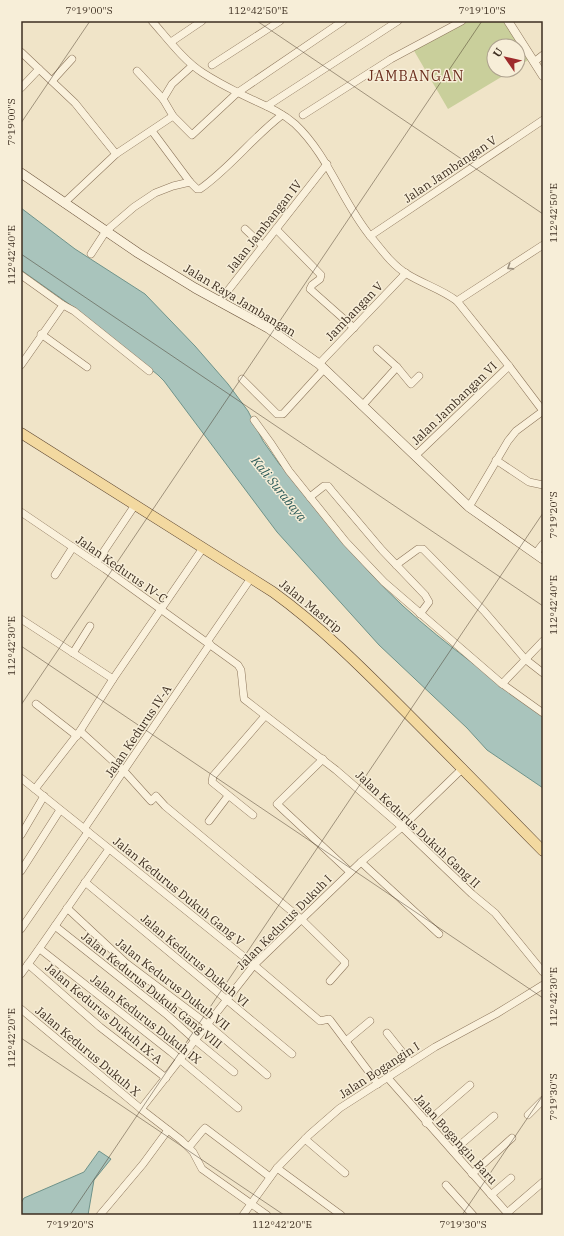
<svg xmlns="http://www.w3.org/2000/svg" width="564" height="1236" viewBox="0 0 564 1236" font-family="'IBM Plex Serif',serif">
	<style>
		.green { fill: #c9cf9b }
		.water { fill: #a9c4bc; stroke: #6f938a }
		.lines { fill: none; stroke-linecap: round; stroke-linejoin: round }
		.minor-casing { stroke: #8d765c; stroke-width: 8 }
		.tertiary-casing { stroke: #8d765c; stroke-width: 9 }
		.secondary-casing { stroke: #6f573f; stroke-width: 10 }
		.primary-casing { stroke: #5b4430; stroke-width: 11 }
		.minor { stroke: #faf1dc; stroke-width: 7 }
		.tertiary { stroke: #faf1dc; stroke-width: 8 }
		.secondary { stroke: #faf1dc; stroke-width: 9 }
		.primary { stroke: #f3d9a0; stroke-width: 10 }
		.oneway { stroke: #9c907e }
		.ticks { fill: none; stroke: #3d2e20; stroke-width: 1; stroke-opacity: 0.45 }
		.labels { text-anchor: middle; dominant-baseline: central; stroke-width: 3; stroke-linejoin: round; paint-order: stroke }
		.street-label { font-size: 12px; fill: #3d2e20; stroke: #f7eed8 }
		.water-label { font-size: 13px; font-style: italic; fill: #2f5d5a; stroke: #f7eed8 }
		.quarter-label { font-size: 14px; letter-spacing: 1px; fill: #6b2e1e; stroke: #f7eed8 }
		.neatline { fill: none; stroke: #3d2e20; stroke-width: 1.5 }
		.ticks-label { font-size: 10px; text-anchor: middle; fill: #3d2e20 }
	</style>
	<rect width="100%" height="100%" fill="#f0e4c8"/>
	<path class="green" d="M467,21H504L528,60L518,67V46H494V70H513L448,109L413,49Z"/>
	<g class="water">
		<path d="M21,208L75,249L145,294L195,346L228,384L248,411L263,441L280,465L288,473C324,519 360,566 403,606C447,646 495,680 543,714V788L487,750L467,728L379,645L277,532L164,381L158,375L79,311L21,270Z"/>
		<path d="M99,1151L111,1159L94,1180L88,1215H21V1203L24,1198L84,1172Z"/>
	</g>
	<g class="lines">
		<g class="minor-casing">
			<g id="minor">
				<path d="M152,21C167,38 184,61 203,73C214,80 225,86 237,92C257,103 278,109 295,124C329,156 342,202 371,237C381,249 392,265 407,274C423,284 441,289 457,301L509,366L543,411"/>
				<path d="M171,42L202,21"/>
				<path d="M21,52L75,103L116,154"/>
				<path d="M534,62L543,55"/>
				<path d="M212,65L280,21"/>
				<path d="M192,66L172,84L163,99L173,116L192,135L237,93L343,21"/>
				<path d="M137,71L163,99"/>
				<path d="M52,81L72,59"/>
				<path d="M21,88L39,69"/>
				<path d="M267,106L398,21"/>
				<path d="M303,115L391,59L462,21"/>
				<path d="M152,131L190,182L197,189H200C230,168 253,137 282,115"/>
				<path d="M64,203L116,154L173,116"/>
				<path d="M245,229L263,246"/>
				<path d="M276,229L321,275L320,279L312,285L310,289L354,328"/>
				<path d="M370,236L543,120"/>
				<path d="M91,254L106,231L134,207L155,193L173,186L190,182"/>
				<path d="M21,275L63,305L21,365"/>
				<path d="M457,301L543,245"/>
				<path d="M219,302L327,164"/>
				<path d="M63,305L74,311L149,371"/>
				<path d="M41,334L87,367"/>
				<path d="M377,349L397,367L411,384L419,376"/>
				<path d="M319,364L406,273"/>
				<path d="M242,379L277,414H283L324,369"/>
				<path d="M362,406L397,367"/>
				<path d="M254,420L270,442L289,471L346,542L384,582L501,683L543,713"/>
				<path d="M415,456L509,366"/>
				<path d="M496,460L529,482L543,485"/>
				<path d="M310,497L324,486H328L332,491L382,550L425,595L429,602L420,614"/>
				<path d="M469,507L508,441L516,431L543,411"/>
				<path d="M21,512L105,569L238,665L241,670L244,699L336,770L402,827L472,894L495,913L543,972"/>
				<path d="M536,553L543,544"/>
				<path d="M96,563L135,505"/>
				<path d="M396,565L418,549H423L484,611L525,659L543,673"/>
				<path d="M55,575L73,547"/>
				<path d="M21,619L113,679"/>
				<path d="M207,642L251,578"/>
				<path d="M73,653L90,626"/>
				<path d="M502,684L543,641"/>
				<path d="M36,704L77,736"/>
				<path d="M80,731L124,771L151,801L156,796L165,806L301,919L345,962V964L330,981"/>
				<path d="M323,759L277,804L350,872"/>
				<path d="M21,778L254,965L320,1021L329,1019L330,1020L378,1084"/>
				<path d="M35,789L80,731L113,679L203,548"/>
				<path d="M253,815L212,782L213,776L265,716"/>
				<path d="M209,821L228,796"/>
				<path d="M84,829L210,644"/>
				<path d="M21,835L44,796"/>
				<path d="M361,862L439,934"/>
				<path d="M21,871L60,810"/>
				<path d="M85,882L292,1054"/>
				<path d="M67,908L126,963L207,1024L267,1075"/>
				<path d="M55,926L166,1014L195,1040L234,1072"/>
				<path d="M21,929L88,832"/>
				<path d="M40,949L171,1052L238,1108"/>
				<path d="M28,964L100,1027L166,1078"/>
				<path d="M21,974C51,933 79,890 109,849"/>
				<path d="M21,1009L141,1109L181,1140L193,1152L202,1169L267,1215"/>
				<path d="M387,1033L410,1062"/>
				<path d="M346,1041L370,1021"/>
				<path d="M387,1077L509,1215"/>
				<path d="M141,1109L254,965L361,862L402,827L463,768"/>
				<path d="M528,1115L543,1100"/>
				<path d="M426,1123L470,1085"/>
				<path d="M305,1139L345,1173"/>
				<path d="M189,1147L203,1130L205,1128L270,1177"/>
				<path d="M453,1151L494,1116"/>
				<path d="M277,1168L341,1215"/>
				<path d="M472,1174L512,1138"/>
				<path d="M446,1185L473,1215"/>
				<path d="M491,1195L511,1178"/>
				<path d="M507,1213L543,1182"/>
				<path d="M100,1215L143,1164L168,1130"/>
				<path d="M243,1215L277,1168L309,1135L340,1108L435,1047L496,1014L543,985"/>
			</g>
		</g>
		<g class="tertiary-casing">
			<path id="tertiary" d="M508,21L543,76"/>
		</g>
		<g class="secondary-casing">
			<path id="secondary" d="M21,173L138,253L195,288L268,328L319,364L469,507L543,559"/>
		</g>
		<g class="primary-casing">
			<path id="primary" d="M21,433L273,592C320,626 361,667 402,708C449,755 496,803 543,851"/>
		</g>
		<use href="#minor" class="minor"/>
		<use href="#tertiary" class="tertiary"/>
		<use href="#secondary" class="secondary"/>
		<use href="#primary" class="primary"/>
	</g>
	<defs><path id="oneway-chevron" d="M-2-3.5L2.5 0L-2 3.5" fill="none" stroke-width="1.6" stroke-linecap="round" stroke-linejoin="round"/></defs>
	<use class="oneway" href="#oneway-chevron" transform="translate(510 267) rotate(147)"/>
	<path class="ticks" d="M257,21L543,214M21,123L90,21M21,254L543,606M21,646L543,998M21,705L482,21M21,1038L284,1215M70,1215L543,513M462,1215L543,1095"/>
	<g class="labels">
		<g class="street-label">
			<text transform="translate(450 169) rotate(-34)">Jalan Jambangan V</text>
			<text transform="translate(264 226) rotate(-52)">Jalan Jambangan IV</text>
			<text transform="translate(240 300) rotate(31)">Jalan Raya Jambangan</text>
			<text transform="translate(354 311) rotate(-46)">Jambangan V</text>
			<text transform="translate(454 403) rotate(-44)">Jalan Jambangan VI</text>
			<text transform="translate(122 569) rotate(35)">Jalan Kedurus IV-C</text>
			<text transform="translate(311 606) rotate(39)">Jalan Mastrip</text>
			<text transform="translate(138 731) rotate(-56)">Jalan Kedurus IV-A</text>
			<text transform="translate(418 829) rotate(43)">Jalan Kedurus Dukuh Gang II</text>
			<text transform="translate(179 891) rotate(39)">Jalan Kedurus Dukuh Gang V</text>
			<text transform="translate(284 922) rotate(-45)">Jalan Kedurus Dukuh I</text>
			<text transform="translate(195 960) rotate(40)">Jalan Kedurus Dukuh VI</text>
			<text transform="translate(173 984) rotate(38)">Jalan Kedurus Dukuh VII</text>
			<text transform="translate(152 990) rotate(39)">Jalan Kedurus Dukuh Gang VIII</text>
			<text transform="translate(104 1013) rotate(40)">Jalan Kedurus Dukuh IX-A</text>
			<text transform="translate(146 1019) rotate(38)">Jalan Kedurus Dukuh IX</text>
			<text transform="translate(88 1051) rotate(40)">Jalan Kedurus Dukuh X</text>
			<text transform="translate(379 1070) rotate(-33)">Jalan Bogangin I</text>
			<text transform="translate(456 1139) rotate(48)">Jalan Bogangin Baru</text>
		</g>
		<g class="water-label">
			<text transform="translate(279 489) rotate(51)">Kali Surabaya</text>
		</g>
		<g class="quarter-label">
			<text x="416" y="76">JAMBANGAN</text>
		</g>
	</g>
	<rect width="564" height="1236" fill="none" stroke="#f7eed8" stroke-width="44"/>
	<g transform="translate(506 58) rotate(304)"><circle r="19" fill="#f7eed8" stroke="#ada18e"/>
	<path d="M0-3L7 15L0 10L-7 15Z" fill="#9e2a2b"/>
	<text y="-6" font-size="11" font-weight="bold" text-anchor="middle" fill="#3d2e20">U</text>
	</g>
	<rect x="22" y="22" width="520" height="1192" class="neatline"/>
	<g class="ticks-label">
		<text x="89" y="14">7°19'00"S</text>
		<text x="258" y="14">112°42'50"E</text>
		<text x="482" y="14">7°19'10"S</text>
		<text transform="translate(11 122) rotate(-90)" y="4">7°19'00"S</text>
		<text transform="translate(553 213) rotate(-90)" y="4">112°42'50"E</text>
		<text transform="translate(11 255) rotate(-90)" y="4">112°42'40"E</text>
		<text transform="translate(553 515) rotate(-90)" y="4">7°19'20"S</text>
		<text transform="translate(553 605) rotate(-90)" y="4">112°42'40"E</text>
		<text transform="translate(11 646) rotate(-90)" y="4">112°42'30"E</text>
		<text transform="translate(553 997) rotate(-90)" y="4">112°42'30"E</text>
		<text transform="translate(11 1038) rotate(-90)" y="4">112°42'20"E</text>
		<text transform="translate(553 1097) rotate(-90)" y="4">7°19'30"S</text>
		<text x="70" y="1228">7°19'20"S</text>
		<text x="282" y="1228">112°42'20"E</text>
		<text x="463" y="1228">7°19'30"S</text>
	</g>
</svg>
